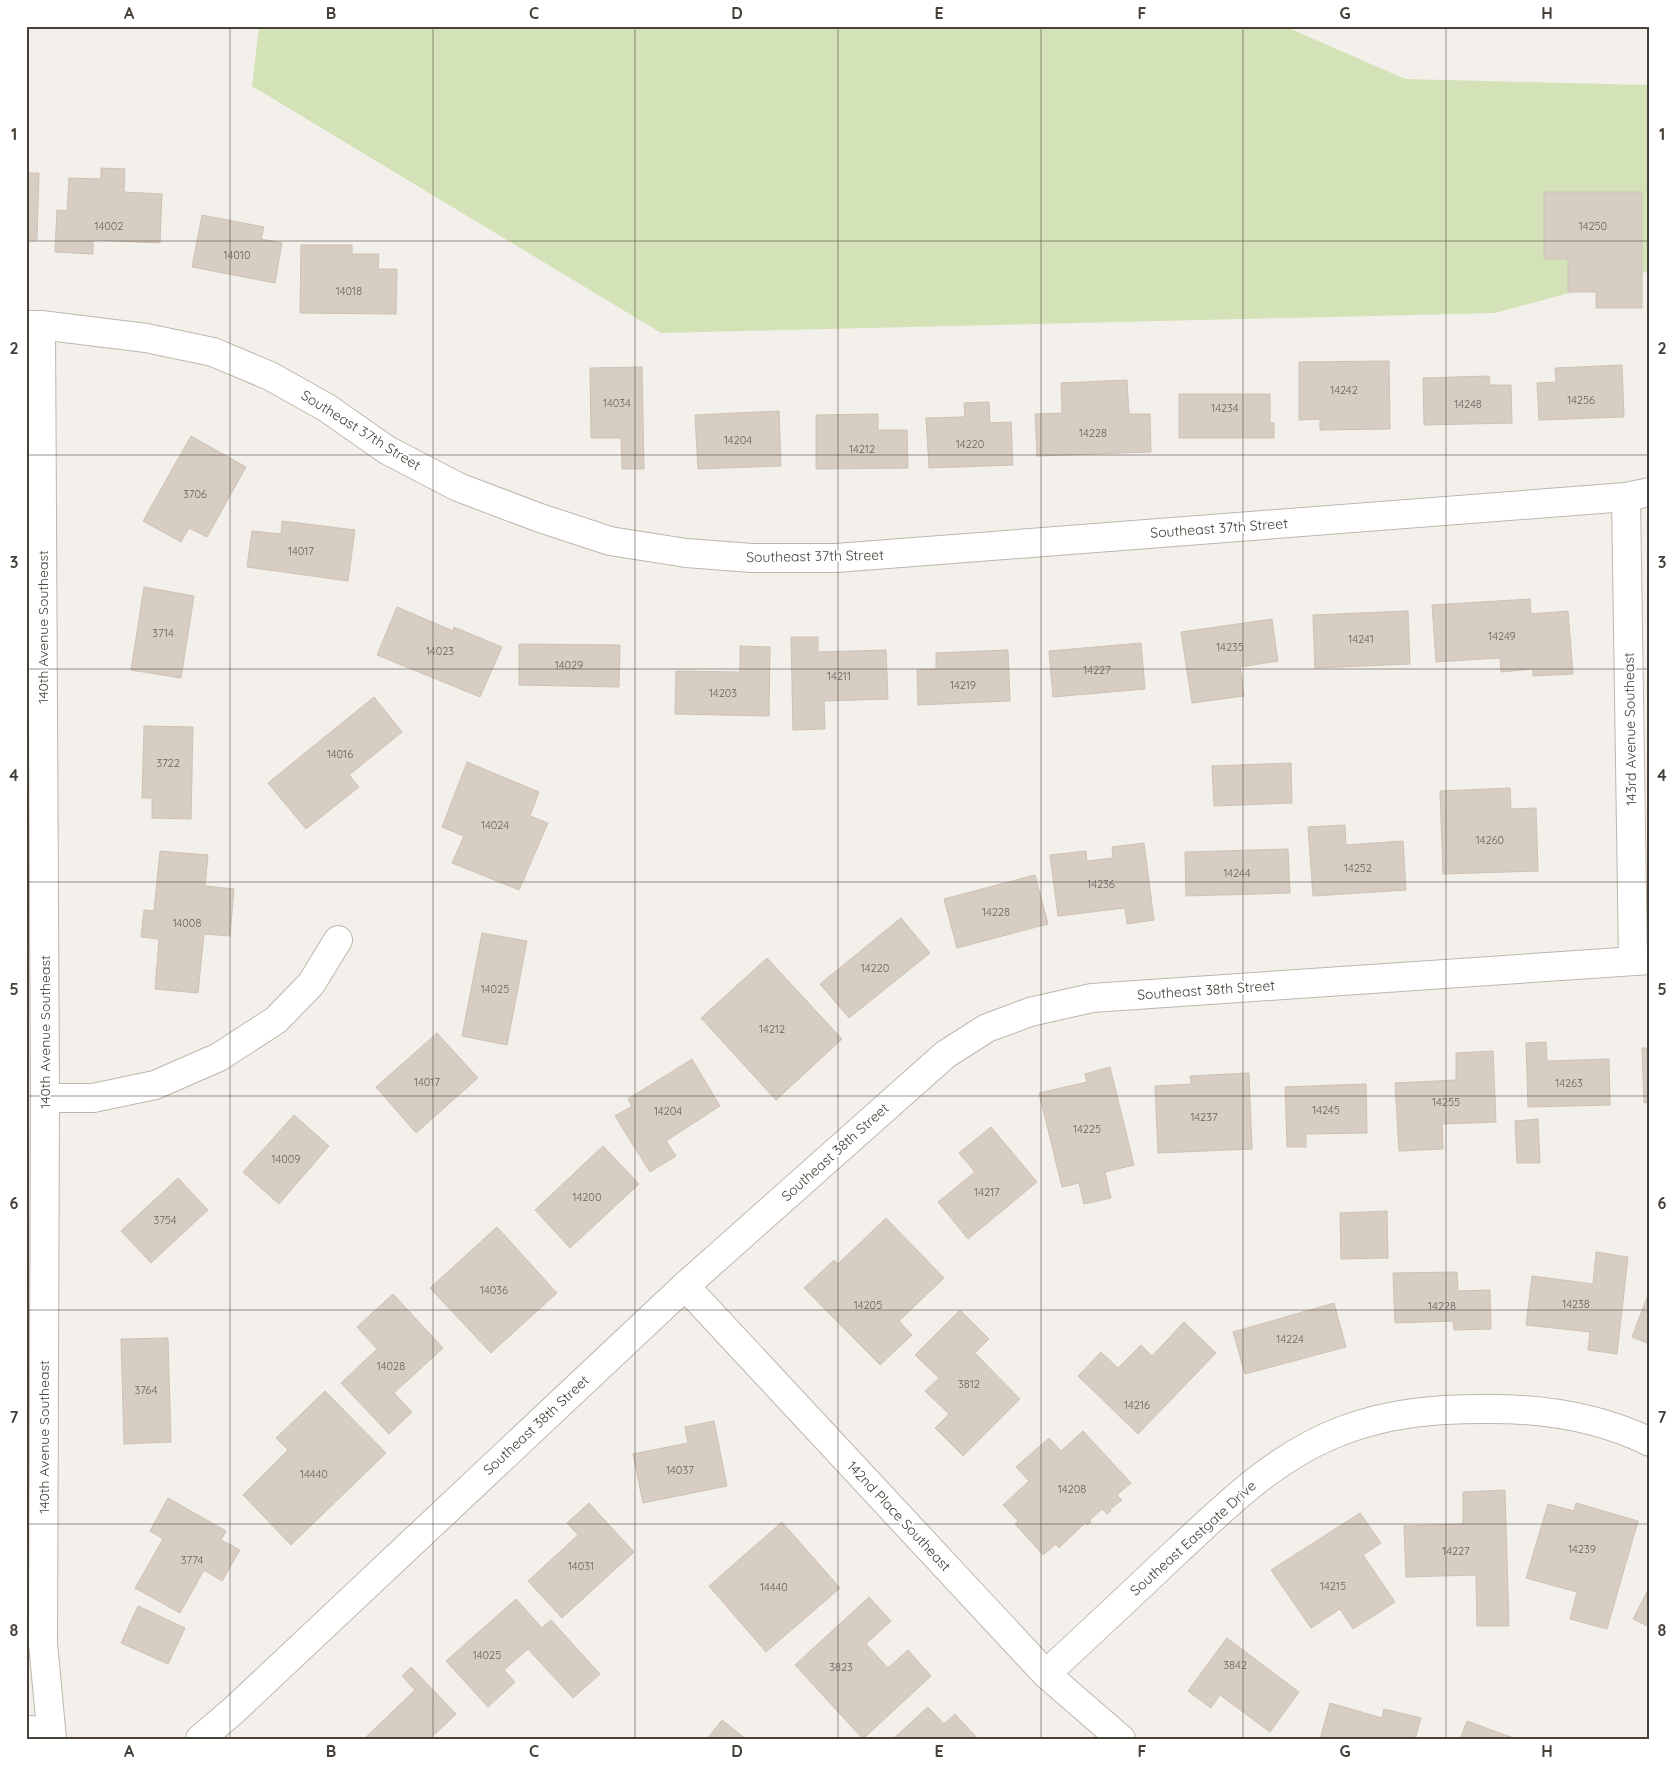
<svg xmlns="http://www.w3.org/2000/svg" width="1676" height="1765" viewBox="0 0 1676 1765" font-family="Quicksand,sans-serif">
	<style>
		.green { fill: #d3e3b7 }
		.building { fill: #d7cdc3; stroke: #cec2b4 }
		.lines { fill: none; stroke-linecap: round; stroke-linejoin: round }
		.minor-casing { stroke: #beb6ad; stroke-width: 30 }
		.minor { stroke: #fff; stroke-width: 28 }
		.grid { fill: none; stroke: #464039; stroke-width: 1; stroke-opacity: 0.55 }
		.labels { text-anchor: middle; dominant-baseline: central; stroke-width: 4; stroke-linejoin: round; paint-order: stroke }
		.number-label { font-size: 11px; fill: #6a635c }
		.street-label { font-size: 14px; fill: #464039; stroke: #fff }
		.neatline { fill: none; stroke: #464039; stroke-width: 2 }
		.grid-label { font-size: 16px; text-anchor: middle; font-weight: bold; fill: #464039 }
	</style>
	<rect width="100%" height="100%" fill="#f3efea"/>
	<path class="green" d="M259,26H1284L1405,79L1650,85V271L1495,313L661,333L252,86Z"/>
	<g class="building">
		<path d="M101,168L125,169L124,192L162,194L160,243L93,240V254L55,252L57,210L67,211L69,178L101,179Z"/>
		<path d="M26,173H39L37,240H26Z"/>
		<path d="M1544,192H1642V308H1596V292H1568V259H1544Z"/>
		<path d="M202,215L264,227L261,239L282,243L275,283L192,267Z"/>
		<path d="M301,245H352V254H379L378,269H397L396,314L300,313Z"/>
		<path d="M1389,361L1390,429L1320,430V419L1299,420V362Z"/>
		<path d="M1622,365L1624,417L1539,420L1537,383L1556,382L1555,368Z"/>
		<path d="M642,367L644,469H622L621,438H591L590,368Z"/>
		<path d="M1489,376L1490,385H1511L1512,423L1424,425L1423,378Z"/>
		<path d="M1127,380L1129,414H1150L1151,452L1037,456L1035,414L1062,413L1061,383Z"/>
		<path d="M1179,394H1270V423H1274V438H1179Z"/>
		<path d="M989,402L990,423L1011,422L1013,465L929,468L926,418L965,417L964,403Z"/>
		<path d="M779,411L781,466L698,469L695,415Z"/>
		<path d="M878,414V430H907L908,468L816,469V415Z"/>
		<path d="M191,436L246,467L207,537L189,528L181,542L143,521Z"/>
		<path d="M282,521L355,530L348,581L247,567L252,531L281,534Z"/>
		<path d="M144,587L194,596L181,678L131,670Z"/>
		<path d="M1530,599L1531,614L1568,611L1573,674L1533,676V669L1501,672L1500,658L1436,662L1432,605Z"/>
		<path d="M397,607L453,631L454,627L502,647L480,697L377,655Z"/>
		<path d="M1408,611L1410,664L1315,668L1313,615Z"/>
		<path d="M1272,619L1278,661L1240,667L1244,696L1192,703L1181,632Z"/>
		<path d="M791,637H818V652L886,650L888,699L824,701L825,729L793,730Z"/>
		<path d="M1141,643L1145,689L1053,697L1049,651Z"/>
		<path d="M519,644L620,645L619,687L519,685Z"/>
		<path d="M740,646L770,647L769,716L675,714L676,671L740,672Z"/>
		<path d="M1008,650L1010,701L918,705L917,670L936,669V653Z"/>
		<path d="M374,697L402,732L349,775L359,787L306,829L268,783Z"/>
		<path d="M144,726L193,727L191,819L152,818V798H142Z"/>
		<path d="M467,762L539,792L530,816L548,823L519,890L452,863L464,836L442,827Z"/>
		<path d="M1291,763L1292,803L1214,806L1212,766Z"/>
		<path d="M1510,788L1511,809L1536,808L1538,871L1443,874L1440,791Z"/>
		<path d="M1345,825L1346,845L1403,841L1406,890L1313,896L1308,827Z"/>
		<path d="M1144,843L1154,920L1127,924L1125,908L1058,916L1050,855L1086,851L1087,861L1113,858L1112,847Z"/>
		<path d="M1288,849L1290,893L1186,896L1185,852Z"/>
		<path d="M160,851L208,855L205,886L234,889L230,936L204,934L198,993L155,989L159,939L141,937L144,910L154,911Z"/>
		<path d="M1035,875L1048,924L957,948L944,899Z"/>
		<path d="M901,918L930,953L849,1018L820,984Z"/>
		<path d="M482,933L527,941L507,1045L462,1036Z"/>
		<path d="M767,958L842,1039L776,1100L701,1018Z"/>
		<path d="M437,1033L478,1078L416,1133L376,1087Z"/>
		<path d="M1546,1042L1547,1061L1609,1059L1610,1105L1528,1107L1526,1043Z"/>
		<path d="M1642,1048H1650V1102L1644,1103Z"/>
		<path d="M1493,1051L1496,1122L1442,1124L1443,1149L1399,1151L1395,1083L1456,1080V1053Z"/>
		<path d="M692,1059L720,1106L666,1141L676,1156L650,1172L615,1116L632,1106L628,1099Z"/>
		<path d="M1110,1067L1134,1165L1105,1172L1111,1198L1084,1204L1079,1183L1062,1187L1039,1093L1087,1082L1085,1074Z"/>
		<path d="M1249,1073L1252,1149L1158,1153L1155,1086L1191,1084L1190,1076Z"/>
		<path d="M1366,1084L1367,1133L1306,1134V1147H1287L1285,1087Z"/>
		<path d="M294,1115L329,1146L279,1204L243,1172Z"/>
		<path d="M1538,1119L1540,1163H1517L1515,1121Z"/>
		<path d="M991,1127L1037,1182L968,1239L938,1202L975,1172L959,1153Z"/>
		<path d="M603,1146L639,1184L570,1248L535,1210Z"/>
		<path d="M178,1178L208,1210L151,1263L121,1231Z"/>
		<path d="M1387,1211L1388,1258L1341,1259L1340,1213Z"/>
		<path d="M886,1218L944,1278L899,1321L912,1335L880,1365L804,1288L834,1260L838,1264Z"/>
		<path d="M497,1227L557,1293L491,1353L430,1288Z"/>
		<path d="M1596,1252L1628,1257L1617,1354L1588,1350L1590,1332L1526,1325L1532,1276L1593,1284Z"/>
		<path d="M1457,1272L1458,1291L1490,1290L1491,1329L1454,1330L1453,1321L1395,1323L1393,1273Z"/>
		<path d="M393,1294L443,1348L394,1393L412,1412L389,1434L341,1383L377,1349L357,1327Z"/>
		<path d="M1648,1295L1650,1296V1344L1632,1337Z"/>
		<path d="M1334,1303L1346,1347L1245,1374L1233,1332Z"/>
		<path d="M960,1310L989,1339L975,1353L1020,1399L963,1456L935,1428L949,1414L925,1391L939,1378L915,1355Z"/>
		<path d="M1184,1322L1216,1353L1138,1434L1078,1376L1101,1352L1118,1368L1141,1345L1152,1356Z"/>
		<path d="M168,1338L171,1442L124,1444L121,1339Z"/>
		<path d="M325,1391L386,1453L291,1545L243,1495L288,1450L276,1438Z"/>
		<path d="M714,1421L727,1486L643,1503L633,1454L688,1443L685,1427Z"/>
		<path d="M1083,1431L1131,1483L1117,1495L1122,1500L1109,1510L1111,1511L1107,1514L1102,1509L1090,1520L1091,1522L1087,1525L1085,1523L1059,1548L1056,1544L1043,1555L1015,1524L1018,1521L1003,1505L1029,1481L1016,1467L1049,1438L1061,1451Z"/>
		<path d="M1505,1490L1509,1626H1477L1476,1575L1406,1577L1404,1526L1463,1524V1492Z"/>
		<path d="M168,1498L226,1531L221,1540L240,1550L222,1581L204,1570L180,1613L135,1588L163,1539L150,1531Z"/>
		<path d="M589,1503L634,1552L562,1618L528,1581L578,1535L567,1523Z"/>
		<path d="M1576,1503L1638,1521L1607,1629L1570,1619L1577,1592L1526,1578L1548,1504L1574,1511Z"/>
		<path d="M1360,1513L1381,1543L1363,1555L1395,1602L1353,1629L1340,1609L1311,1628L1271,1570Z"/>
		<path d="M782,1522L840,1588L766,1652L709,1586Z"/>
		<path d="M1650,1586V1627L1633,1619Z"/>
		<path d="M869,1597L891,1621L866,1644L888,1668L908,1650L931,1676L863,1739L795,1665Z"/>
		<path d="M516,1599L542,1628L551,1620L600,1674L573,1698L528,1649L504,1670L515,1682L488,1707L446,1661Z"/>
		<path d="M138,1606L185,1628L168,1664L121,1643Z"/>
		<path d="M1227,1638L1299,1692L1270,1732L1220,1695L1211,1708L1188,1691Z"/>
		<path d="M411,1667L456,1714L430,1739H364L415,1690L402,1676Z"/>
		<path d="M1330,1703L1382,1718L1384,1709L1421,1718L1415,1739H1320Z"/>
		<path d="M928,1707L944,1724L955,1714L978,1739H893Z"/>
		<path d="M722,1720L746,1739H707Z"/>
		<path d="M1467,1721L1516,1739H1460Z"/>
	</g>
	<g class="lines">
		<g class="minor-casing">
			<g id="minor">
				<path d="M26,325H41L146,338L213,352L270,376L327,408L387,450L458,487L540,518L610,541L686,553L752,558H836L1626,497L1650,492"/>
				<path d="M41,325L45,1098L43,1644L52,1739"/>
				<path d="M1626,497L1633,961"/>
				<path d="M45,1098H93L155,1085L219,1057L276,1020L311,984L338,940"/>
				<path d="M685,1286L1046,1674L1121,1739"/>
				<path d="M1046,1674C1089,1634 1132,1594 1175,1553C1227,1505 1276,1455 1344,1430C1389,1413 1435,1409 1482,1409C1540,1408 1597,1416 1650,1442"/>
				<path d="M26,1730L51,1731"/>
				<path d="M200,1739L233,1711L685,1286L946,1054L987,1028L1030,1012L1092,998L1650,960"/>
			</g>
		</g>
		<use href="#minor" class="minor"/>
	</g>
	<path class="grid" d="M230,26V1739M433,26V1739M635,26V1739M838,26V1739M1041,26V1739M1243,26V1739M1446,26V1739M26,241H1650M26,455H1650M26,669H1650M26,882H1650M26,1096H1650M26,1310H1650M26,1524H1650"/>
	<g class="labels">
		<g class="number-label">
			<text x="109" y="226">14002</text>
			<text x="1593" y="226">14250</text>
			<text x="237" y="255">14010</text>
			<text x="349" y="291">14018</text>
			<text x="1344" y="390">14242</text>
			<text x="1581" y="400">14256</text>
			<text x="617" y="403">14034</text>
			<text x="1468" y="404">14248</text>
			<text x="1225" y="408">14234</text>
			<text x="1093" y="433">14228</text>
			<text x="738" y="440">14204</text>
			<text x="970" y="444">14220</text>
			<text x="862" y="449">14212</text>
			<text x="195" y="494">3706</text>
			<text x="301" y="551">14017</text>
			<text x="163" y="633">3714</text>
			<text x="1502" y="636">14249</text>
			<text x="1361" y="639">14241</text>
			<text x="1230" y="647">14235</text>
			<text x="440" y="651">14023</text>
			<text x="569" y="665">14029</text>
			<text x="1097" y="670">14227</text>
			<text x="839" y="676">14211</text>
			<text x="963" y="685">14219</text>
			<text x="723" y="693">14203</text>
			<text x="340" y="754">14016</text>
			<text x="168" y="763">3722</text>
			<text x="495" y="825">14024</text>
			<text x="1490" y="840">14260</text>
			<text x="1358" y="868">14252</text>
			<text x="1237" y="873">14244</text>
			<text x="1101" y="884">14236</text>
			<text x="996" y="912">14228</text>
			<text x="187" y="923">14008</text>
			<text x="875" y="968">14220</text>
			<text x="495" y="989">14025</text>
			<text x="772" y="1029">14212</text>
			<text x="427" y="1082">14017</text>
			<text x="1569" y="1083">14263</text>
			<text x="1446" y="1102">14255</text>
			<text x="1326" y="1110">14245</text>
			<text x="668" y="1111">14204</text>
			<text x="1204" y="1117">14237</text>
			<text x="1087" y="1129">14225</text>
			<text x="286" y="1159">14009</text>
			<text x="987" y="1192">14217</text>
			<text x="587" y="1197">14200</text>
			<text x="165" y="1220">3754</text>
			<text x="494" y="1290">14036</text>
			<text x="1576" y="1304">14238</text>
			<text x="868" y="1305">14205</text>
			<text x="1442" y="1306">14228</text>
			<text x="1290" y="1339">14224</text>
			<text x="391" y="1366">14028</text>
			<text x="969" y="1384">3812</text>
			<text x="146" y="1390">3764</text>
			<text x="1137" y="1405">14216</text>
			<text x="680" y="1470">14037</text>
			<text x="314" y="1474">14440</text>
			<text x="1072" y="1489">14208</text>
			<text x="1582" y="1549">14239</text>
			<text x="1456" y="1551">14227</text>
			<text x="192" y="1560">3774</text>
			<text x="581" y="1566">14031</text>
			<text x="1333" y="1586">14215</text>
			<text x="774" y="1587">14440</text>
			<text x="487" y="1655">14025</text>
			<text x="1235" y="1665">3842</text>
			<text x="841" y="1667">3823</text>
		</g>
		<g class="street-label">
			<text transform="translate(361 430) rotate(32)">Southeast 37th Street</text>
			<text transform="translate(1219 528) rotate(-4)">Southeast 37th Street</text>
			<text transform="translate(815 556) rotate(-1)">Southeast 37th Street</text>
			<text transform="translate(43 627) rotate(-90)">140th Avenue Southeast</text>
			<text transform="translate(1630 729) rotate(-91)">143rd Avenue Southeast</text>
			<text transform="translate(1206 990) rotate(-4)">Southeast 38th Street</text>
			<text transform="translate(45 1032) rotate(-90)">140th Avenue Southeast</text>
			<text transform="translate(835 1152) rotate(-42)">Southeast 38th Street</text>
			<text transform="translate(536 1425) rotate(-43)">Southeast 38th Street</text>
			<text transform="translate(44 1437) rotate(-90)">140th Avenue Southeast</text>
			<text transform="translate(899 1516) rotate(47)">142nd Place Southeast</text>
			<text transform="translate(1193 1538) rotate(-42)">Southeast Eastgate Drive</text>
		</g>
	</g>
	<rect width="1676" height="1765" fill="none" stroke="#ffffff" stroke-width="55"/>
	<rect x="28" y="28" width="1620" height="1710" class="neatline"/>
	<g class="grid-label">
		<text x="129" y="19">A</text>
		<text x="331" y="19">B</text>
		<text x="534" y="19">C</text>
		<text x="737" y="19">D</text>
		<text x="939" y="19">E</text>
		<text x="1142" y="19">F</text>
		<text x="1345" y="19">G</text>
		<text x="1547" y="19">H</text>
		<text x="14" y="140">1</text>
		<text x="1662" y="140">1</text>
		<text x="14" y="354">2</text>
		<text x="1662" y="354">2</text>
		<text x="14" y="568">3</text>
		<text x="1662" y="568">3</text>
		<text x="14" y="781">4</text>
		<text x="1662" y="781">4</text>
		<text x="14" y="995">5</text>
		<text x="1662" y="995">5</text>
		<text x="14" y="1209">6</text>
		<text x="1662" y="1209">6</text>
		<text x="14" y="1423">7</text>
		<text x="1662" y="1423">7</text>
		<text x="14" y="1636">8</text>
		<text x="1662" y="1636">8</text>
		<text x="129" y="1757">A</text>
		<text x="331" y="1757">B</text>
		<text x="534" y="1757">C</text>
		<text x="737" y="1757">D</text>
		<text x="939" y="1757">E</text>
		<text x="1142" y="1757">F</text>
		<text x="1345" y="1757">G</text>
		<text x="1547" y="1757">H</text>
	</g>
</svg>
